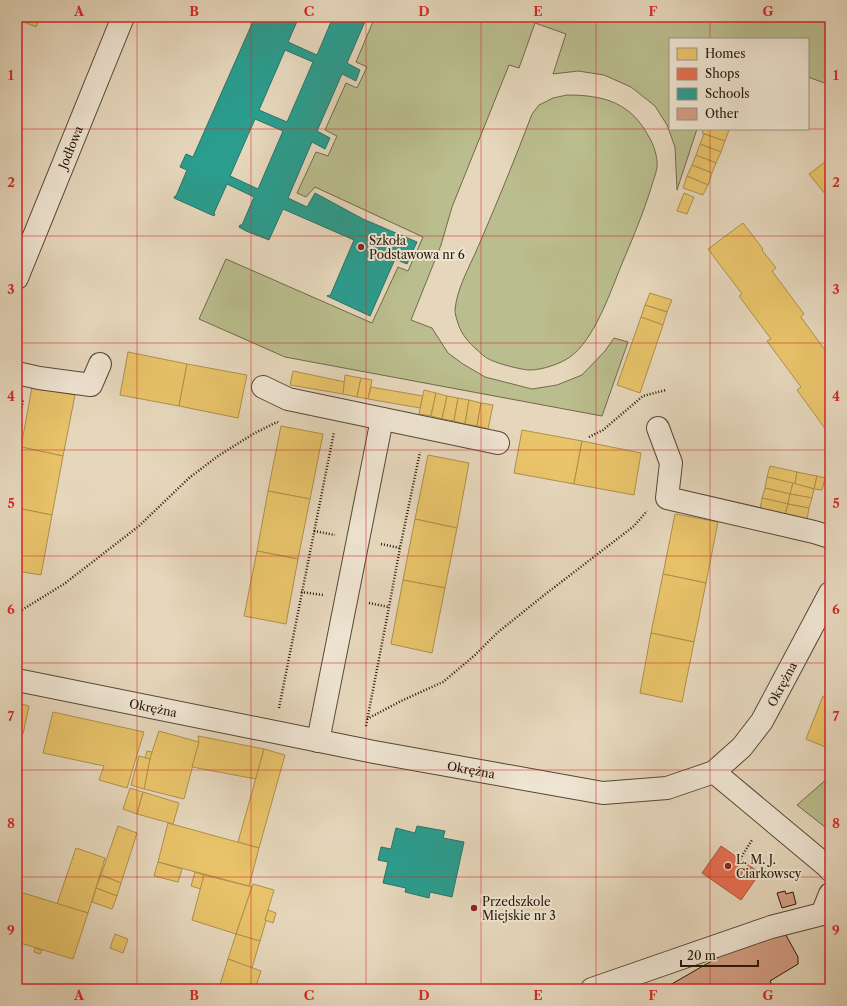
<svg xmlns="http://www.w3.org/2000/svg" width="847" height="1006" viewBox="0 0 847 1006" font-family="'Libre Caslon Text',serif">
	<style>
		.green { fill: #babd8d; stroke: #706a4a }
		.homes { fill: #e9c46a; stroke: #ae904c }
		.shops { fill: #e76f51; stroke: #ad553b }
		.schools { fill: #2a9d8f; stroke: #287566; fill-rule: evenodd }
		.building { fill: #d59f84; stroke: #251707 }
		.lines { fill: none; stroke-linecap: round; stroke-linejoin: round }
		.minor-casing { stroke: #554734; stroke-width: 24 }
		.path { stroke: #251707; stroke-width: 2.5; stroke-dasharray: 1 2; stroke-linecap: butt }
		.minor { stroke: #efe5d3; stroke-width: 22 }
		.grid { fill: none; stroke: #d62828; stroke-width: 1; stroke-opacity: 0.55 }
		.poi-dot { fill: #8f2418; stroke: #efe5d3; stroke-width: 1.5 }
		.labels { text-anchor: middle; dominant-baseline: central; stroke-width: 4; stroke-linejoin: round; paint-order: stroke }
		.street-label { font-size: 12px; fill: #251707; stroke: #efe5d3 }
		.poi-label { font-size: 12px; fill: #251707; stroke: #efe5d3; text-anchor: start }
		.neatline { fill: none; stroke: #d62828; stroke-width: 1.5 }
		.grid-label { font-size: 13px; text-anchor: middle; font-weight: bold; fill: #d62828 }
	</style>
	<rect width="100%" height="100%" fill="#e6d7bc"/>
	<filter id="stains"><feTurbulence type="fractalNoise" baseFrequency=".005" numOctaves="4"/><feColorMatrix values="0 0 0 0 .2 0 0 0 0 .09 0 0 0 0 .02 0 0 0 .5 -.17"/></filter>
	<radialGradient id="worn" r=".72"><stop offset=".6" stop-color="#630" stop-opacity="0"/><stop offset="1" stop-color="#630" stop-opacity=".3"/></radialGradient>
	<g class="green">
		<path d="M375,17L388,18L389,17H830V85L808,77V39H670V129H697L677,190L675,147L667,125L655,106L631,87L604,75L578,71L553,74L566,34L535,23L519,68L509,65L452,207L441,245L411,320L432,328L448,353L463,364L485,377L532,389L557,385L582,375L605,351L614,338L628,342L602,416L285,357L199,319L226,259L372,323L398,267L408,271L423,237L315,187L306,197L297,193L316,152L328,156L337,136L325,130L346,83L357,88L367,67L356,62Z"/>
		<path d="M567,95C605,95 631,103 649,137C654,145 658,158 657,167C656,174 653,181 651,188C643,214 632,240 621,266C610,293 594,340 570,357C560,364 542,370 530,370C521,370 490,362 484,356C471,345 461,336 457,320C456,317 455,313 455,310C457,288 469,268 478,247C497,203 515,159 532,114L539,105L553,98Z"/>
		<path d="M828,778L830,779V831L797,805Z"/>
	</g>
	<g class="homes">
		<path d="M17,17H40L36,27L17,19Z"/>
		<path d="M704,129H725L729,130L725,141L702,133Z"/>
		<path d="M704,134L725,141L721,152L700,144Z"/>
		<path d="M700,144L721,152L716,163L696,155Z"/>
		<path d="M696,155L716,163L712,173L692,165Z"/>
		<path d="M830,158V200L809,174Z"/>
		<path d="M692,165L712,173L708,185L687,176Z"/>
		<path d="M687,176L708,185L703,195L683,188Z"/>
		<path d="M684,193L694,197L687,214L677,211Z"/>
		<path d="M743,223L763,249L762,250L776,268L772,271L804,314L801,317L830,357V442L826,437L829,434L797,390L801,387L767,341L771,339L739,296L742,294L708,249Z"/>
		<path d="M650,293L672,300L667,312L645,305Z"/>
		<path d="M645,305L667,312L663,325L641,317Z"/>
		<path d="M641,317L663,325L640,393L617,385Z"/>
		<path d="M128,352L187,364L179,406L120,395Z"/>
		<path d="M187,364L247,375L238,418L179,406Z"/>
		<path d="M293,371L345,382L343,394L290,385Z"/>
		<path d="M345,375L361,378L357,397L343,394Z"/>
		<path d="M361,378L372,380L368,399L357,397Z"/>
		<path d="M32,387L75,395L63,456L21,447Z"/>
		<path d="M371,387L423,396L420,408L368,399Z"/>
		<path d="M424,390L436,393L431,416L419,414Z"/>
		<path d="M436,393L447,396L442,419L431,416Z"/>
		<path d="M447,396L458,398L454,421L442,419Z"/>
		<path d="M458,398L469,400L465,424L454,421Z"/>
		<path d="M469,400L481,403L477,426L465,424Z"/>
		<path d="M481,403L493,405L488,429L477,426Z"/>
		<path d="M281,426L323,434L310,499L268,491Z"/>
		<path d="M522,430L582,441L574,484L514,473Z"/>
		<path d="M582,441L641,453L634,495L574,484Z"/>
		<path d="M21,447L63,456L52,515L17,508V468Z"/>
		<path d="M428,455L469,463L457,528L415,519Z"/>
		<path d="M770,466L797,472L795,484L767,477Z"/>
		<path d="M797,472L817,476L814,489L795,484Z"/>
		<path d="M817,476L825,478L822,490L814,489Z"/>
		<path d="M767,477L793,483L790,494L765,488Z"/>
		<path d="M793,483L814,489L812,498L790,494Z"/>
		<path d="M765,488L790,494L788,504L762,498Z"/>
		<path d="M268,491L310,499L298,559L257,551Z"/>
		<path d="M790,494L812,498L809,508L788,504Z"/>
		<path d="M762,498L788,504L785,515L760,510Z"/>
		<path d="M788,504L809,508L807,520L785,515Z"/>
		<path d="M17,508L52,515L41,575L17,571Z"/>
		<path d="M675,514L718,522L706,583L663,574Z"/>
		<path d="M415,519L457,528L445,588L403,580Z"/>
		<path d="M257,551L298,559L286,624L244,616Z"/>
		<path d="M663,574L706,583L694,642L651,633Z"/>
		<path d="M403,580L445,588L432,653L391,644Z"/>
		<path d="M651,633L694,642L682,702L640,693Z"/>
		<path d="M823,696L830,699V749L806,739Z"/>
		<path d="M17,703L29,706L23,734L17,732Z"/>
		<path d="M53,712L144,732L127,788L99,780L104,766L43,753Z"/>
		<path d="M159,731L199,742L184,799L144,789L150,758Z"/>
		<path d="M198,736L264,749L256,779L192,767L199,742Z"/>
		<path d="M264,749L285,755L259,848L238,842Z"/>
		<path d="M147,751L152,752L150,759L145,758Z"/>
		<path d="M139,756L150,759L144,789L131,785Z"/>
		<path d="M130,788L143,792L137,814L123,809Z"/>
		<path d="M143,792L179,803L173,824L137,814Z"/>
		<path d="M168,823L259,848L249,886L158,862Z"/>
		<path d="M118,826L137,833L121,883L101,875Z"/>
		<path d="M76,848L105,858L96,888L88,913L57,904Z"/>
		<path d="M158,862L182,869L178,882L154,876Z"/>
		<path d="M195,872L204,875L201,889L191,886Z"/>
		<path d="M101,875L121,883L117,896L96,888Z"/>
		<path d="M204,875L252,887L236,934L192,920Z"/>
		<path d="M253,884L274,890L265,920L266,921L260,941L236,934Z"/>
		<path d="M96,888L117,896L112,909L92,902Z"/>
		<path d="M17,891L88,913L73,959L17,942Z"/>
		<path d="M268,910L276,913L273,923L265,920Z"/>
		<path d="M115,934L128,939L123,953L110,948Z"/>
		<path d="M236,934L260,941L252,968L228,959Z"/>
		<path d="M35,948L42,950L40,954L34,952Z"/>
		<path d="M228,959L261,971L255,989H223L219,988Z"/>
	</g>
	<path class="shops" d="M721,846L760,873L741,900L702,873Z"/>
	<g class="schools">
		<path d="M255,17H299L288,42L317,55L333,17H367L347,63L360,70L356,81L342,74L317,131L330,138L325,149L312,142L288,198L307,207L315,193L363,219L417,242L407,264L395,259L370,316L327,296L328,295L330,296L354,240L283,209L269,240L246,231L239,227L240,225H242L254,197L227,184L214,213L215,214L214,216L174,198L175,196H176L187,170L180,167L186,154L193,157ZM285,50L313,62L287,122L259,110ZM255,119L283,131L258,189L230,176Z"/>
		<path d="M417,826L445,831L443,838L464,842L452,897L430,892L429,898L405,892L406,888L383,883L388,862L378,860L381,847L391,849L396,828L415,833Z"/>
	</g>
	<g class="building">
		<path d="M785,891L786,894L793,892L796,904L782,908L777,893Z"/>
		<path d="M782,928L798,957V964L770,981L772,985L764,989H663L755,936Z"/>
	</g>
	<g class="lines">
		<g class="minor-casing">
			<g id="minor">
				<path id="s1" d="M17,278L123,17"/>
				<path d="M17,373L39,378L91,385L100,364"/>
				<path d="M263,387L288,399L498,443"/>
				<path d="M658,428L671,463L667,498L814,532L830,537"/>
				<path id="s2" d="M17,680L374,752L603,793L667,788L714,772L742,747L762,721L830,593"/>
				<path d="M318,741L382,419"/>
				<path d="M714,772L829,868L830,870"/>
				<path d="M592,989L771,927L822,914L830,894"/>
			</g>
		</g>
		<g class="path">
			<path d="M17,434L23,400"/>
			<path d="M589,437L603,430L643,396L666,390"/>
			<path d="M314,531L335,535"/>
			<path d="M381,544L400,548"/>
			<path d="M301,592L323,595"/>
			<path d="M369,603L389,607"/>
			<path d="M17,613L64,584L139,526L189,478L218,456L253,434L277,422L279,423"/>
			<path d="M279,708L334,432"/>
			<path d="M367,719L401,701L443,682L475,655L497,633L543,596L634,526L647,511"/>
			<path d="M366,726L389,607L400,548L420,452"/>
			<path d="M740,859L752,840"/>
		</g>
		<use href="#minor" class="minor"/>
	</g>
	<path class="grid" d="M137,17V989M251,17V989M366,17V989M481,17V989M596,17V989M710,17V39M17,129H670M710,129V989M808,129H830M17,236H830M17,343H830M17,450H830M17,556H830M17,663H830M17,770H830M17,877H830"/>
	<g class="poi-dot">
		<circle cx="361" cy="247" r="4"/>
		<circle cx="728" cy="866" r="4"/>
		<circle cx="474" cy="908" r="4"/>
	</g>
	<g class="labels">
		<g class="street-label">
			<text stroke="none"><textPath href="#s1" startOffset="141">Jodłowa</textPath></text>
			<text stroke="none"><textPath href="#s2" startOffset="823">Okrężna</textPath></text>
			<text stroke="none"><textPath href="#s2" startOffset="139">Okrężna</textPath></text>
			<text stroke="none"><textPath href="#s2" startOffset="463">Okrężna</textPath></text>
		</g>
		<g class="poi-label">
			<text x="369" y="240">Szkoła<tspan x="369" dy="14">Podstawowa nr 6</tspan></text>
			<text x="736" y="859">L. M. J.<tspan x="736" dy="14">Ciarkowscy</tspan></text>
			<text x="482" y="901">Przedszkole<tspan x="482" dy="14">Miejskie nr 3</tspan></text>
		</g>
	</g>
	<rect width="847" height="1006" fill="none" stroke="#e6d7bc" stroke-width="44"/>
	<rect x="669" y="38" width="140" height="92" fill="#efe5d3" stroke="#9e9381"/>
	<rect x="677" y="48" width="20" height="12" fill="#e9c46a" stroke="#9e9381"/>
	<text x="705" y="58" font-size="12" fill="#251707">Homes</text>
	<rect x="677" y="68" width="20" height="12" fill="#e76f51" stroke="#9e9381"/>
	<text x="705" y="78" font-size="12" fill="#251707">Shops</text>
	<rect x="677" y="88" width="20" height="12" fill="#2a9d8f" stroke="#9e9381"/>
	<text x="705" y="98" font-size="12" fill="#251707">Schools</text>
	<rect x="677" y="108" width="20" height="12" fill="#d59f84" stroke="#9e9381"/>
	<text x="705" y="118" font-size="12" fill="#251707">Other</text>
	<path d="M681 960v6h77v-6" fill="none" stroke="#251707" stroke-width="2"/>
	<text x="687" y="960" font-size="12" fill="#251707" stroke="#efe5d3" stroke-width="3" paint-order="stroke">20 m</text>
	<rect x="22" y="22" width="803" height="962" class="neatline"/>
	<g class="grid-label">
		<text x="79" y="16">A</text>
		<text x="194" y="16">B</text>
		<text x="309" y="16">C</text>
		<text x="424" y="16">D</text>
		<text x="538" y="16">E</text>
		<text x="653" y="16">F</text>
		<text x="768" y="16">G</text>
		<text x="11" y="80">1</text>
		<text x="836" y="80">1</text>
		<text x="11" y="187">2</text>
		<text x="836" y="187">2</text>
		<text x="11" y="294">3</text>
		<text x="836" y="294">3</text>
		<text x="11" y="401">4</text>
		<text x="836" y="401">4</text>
		<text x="11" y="508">5</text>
		<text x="836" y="508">5</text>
		<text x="11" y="614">6</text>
		<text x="836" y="614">6</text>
		<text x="11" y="721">7</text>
		<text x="836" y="721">7</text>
		<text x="11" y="828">8</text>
		<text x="836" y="828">8</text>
		<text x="11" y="935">9</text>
		<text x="836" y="935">9</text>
		<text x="79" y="1000">A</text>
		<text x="194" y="1000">B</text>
		<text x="309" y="1000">C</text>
		<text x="424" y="1000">D</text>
		<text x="538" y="1000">E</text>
		<text x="653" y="1000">F</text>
		<text x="768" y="1000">G</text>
	</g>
	<rect width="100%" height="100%" filter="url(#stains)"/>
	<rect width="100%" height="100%" fill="url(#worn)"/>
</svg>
